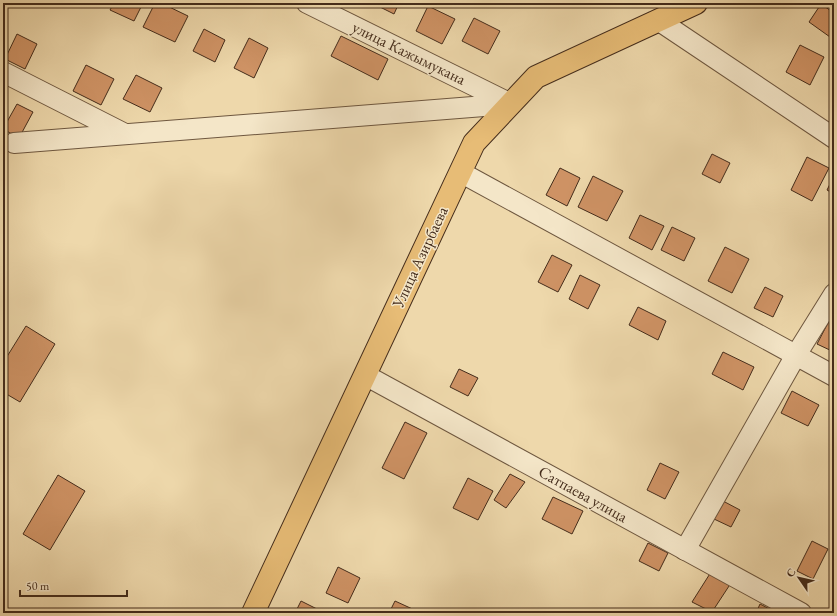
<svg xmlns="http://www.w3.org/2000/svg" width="837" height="616" viewBox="0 0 837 616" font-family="'EB Garamond',serif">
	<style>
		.building { fill: #cf9365; stroke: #442c1b }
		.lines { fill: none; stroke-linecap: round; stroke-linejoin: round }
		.minor-casing { stroke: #6e573f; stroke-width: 22 }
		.major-casing { stroke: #442c1b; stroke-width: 24 }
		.minor { stroke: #f4e6c8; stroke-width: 20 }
		.major { stroke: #e7bc76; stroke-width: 22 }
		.labels { text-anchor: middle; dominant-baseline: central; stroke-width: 3; stroke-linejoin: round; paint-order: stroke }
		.street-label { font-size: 16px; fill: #442c1b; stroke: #f4e6c8 }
	</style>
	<rect width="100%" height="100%" fill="#eed8ab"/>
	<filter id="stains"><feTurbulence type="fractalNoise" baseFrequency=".005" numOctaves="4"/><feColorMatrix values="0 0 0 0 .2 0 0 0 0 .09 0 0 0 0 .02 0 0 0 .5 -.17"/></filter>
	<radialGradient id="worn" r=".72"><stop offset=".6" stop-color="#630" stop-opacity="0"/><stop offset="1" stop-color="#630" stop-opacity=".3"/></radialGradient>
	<g class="building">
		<path d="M114,3H143L134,21L110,10Z"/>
		<path d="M155,3H161L188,16L175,42L143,27Z"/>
		<path d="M372,3H399L394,14Z"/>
		<path d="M821,4L834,13V31L830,37L809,22Z"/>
		<path d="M428,6L455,19L442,44L416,31Z"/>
		<path d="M474,18L500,31L488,54L462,41Z"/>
		<path d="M204,29L225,40L215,62L193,51Z"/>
		<path d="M17,34L37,44L25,69L5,59Z"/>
		<path d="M341,36L388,59L378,80L331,56Z"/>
		<path d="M249,38L268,48L254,78L234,68Z"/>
		<path d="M800,45L824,57L810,85L786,72Z"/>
		<path d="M86,65L114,79L101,105L73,91Z"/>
		<path d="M136,75L162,88L150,112L123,99Z"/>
		<path d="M17,104L33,112L19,138L3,129Z"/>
		<path d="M712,154L730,163L720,183L702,174Z"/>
		<path d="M807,157L829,168L812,201L791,190Z"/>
		<path d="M560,168L580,178L567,206L546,195Z"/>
		<path d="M593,176L623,191L607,221L578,207Z"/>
		<path d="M834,176V194L827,190Z"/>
		<path d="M640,215L664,226L652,250L629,238Z"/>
		<path d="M672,227L695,238L684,261L661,250Z"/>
		<path d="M725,247L749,259L732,293L708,281Z"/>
		<path d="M552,255L572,265L558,292L538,282Z"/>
		<path d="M580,275L600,285L588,309L569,299Z"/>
		<path d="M765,287L783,296L773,317L754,308Z"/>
		<path d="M638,307L666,321L658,340L629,325Z"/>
		<path d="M829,321L834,324V352L817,344Z"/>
		<path d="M26,326L55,344L20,402L3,392V363Z"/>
		<path d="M723,352L754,367L743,390L712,374Z"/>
		<path d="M459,369L478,378L468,396L450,387Z"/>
		<path d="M792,391L819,405L808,426L781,413Z"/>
		<path d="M405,422L427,433L404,479L382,468Z"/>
		<path d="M660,463L679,472L665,499L647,490Z"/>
		<path d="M510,474L525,482L506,508L494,500Z"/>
		<path d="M58,475L85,491L50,550L23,534Z"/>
		<path d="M468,478L493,491L478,520L453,508Z"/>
		<path d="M553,497L583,511L572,534L542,519Z"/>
		<path d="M723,501L740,510L731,527L714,519Z"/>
		<path d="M812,541L828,549L813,579L797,571Z"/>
		<path d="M648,543L668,553L659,571L639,561Z"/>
		<path d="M338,567L360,578L348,603L326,593Z"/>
		<path d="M711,572L731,583L712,612L692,602Z"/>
		<path d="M301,601L323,612V613H295Z"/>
		<path d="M395,601L419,612V613H389Z"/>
		<path d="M760,604L777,613H756Z"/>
	</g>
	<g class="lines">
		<g class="minor-casing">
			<g id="minor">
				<path d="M307,3L511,104"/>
				<path d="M658,20L834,138"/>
				<path d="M3,72L125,134"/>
				<path d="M14,143L511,104"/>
				<path d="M460,172L834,376"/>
				<path d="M365,375L801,613"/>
				<path d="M685,550L796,355L834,294"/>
			</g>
		</g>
		<g class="major-casing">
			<path id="major" d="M253,613L474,143L536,77L696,3"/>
		</g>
		<use href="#minor" class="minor"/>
		<use href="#major" class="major"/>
	</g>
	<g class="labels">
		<g class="street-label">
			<text transform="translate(409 53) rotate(26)">улица Кажымукана</text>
			<text transform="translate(420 257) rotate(-65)">Улица Азирбаева</text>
			<text transform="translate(583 494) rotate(29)">Сатпаева улица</text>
		</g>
	</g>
	<rect width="837" height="616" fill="none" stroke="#eed8ab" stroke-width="16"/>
	<rect x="4" y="4" width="829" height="608" fill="none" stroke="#442c1b" stroke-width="2"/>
	<rect x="8" y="8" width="821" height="600" fill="none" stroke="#442c1b"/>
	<g transform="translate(799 578) rotate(304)" stroke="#f4e6c8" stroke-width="3" paint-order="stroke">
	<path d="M0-3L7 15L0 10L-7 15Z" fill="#442c1b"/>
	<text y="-6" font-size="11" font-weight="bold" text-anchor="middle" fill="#442c1b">С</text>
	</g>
	<path d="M20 590v6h107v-6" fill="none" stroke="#442c1b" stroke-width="2"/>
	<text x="26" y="590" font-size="12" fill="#442c1b" stroke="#f4e6c8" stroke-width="3" paint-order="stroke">50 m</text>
	<rect width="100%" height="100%" filter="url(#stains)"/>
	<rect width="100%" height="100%" fill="url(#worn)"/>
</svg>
